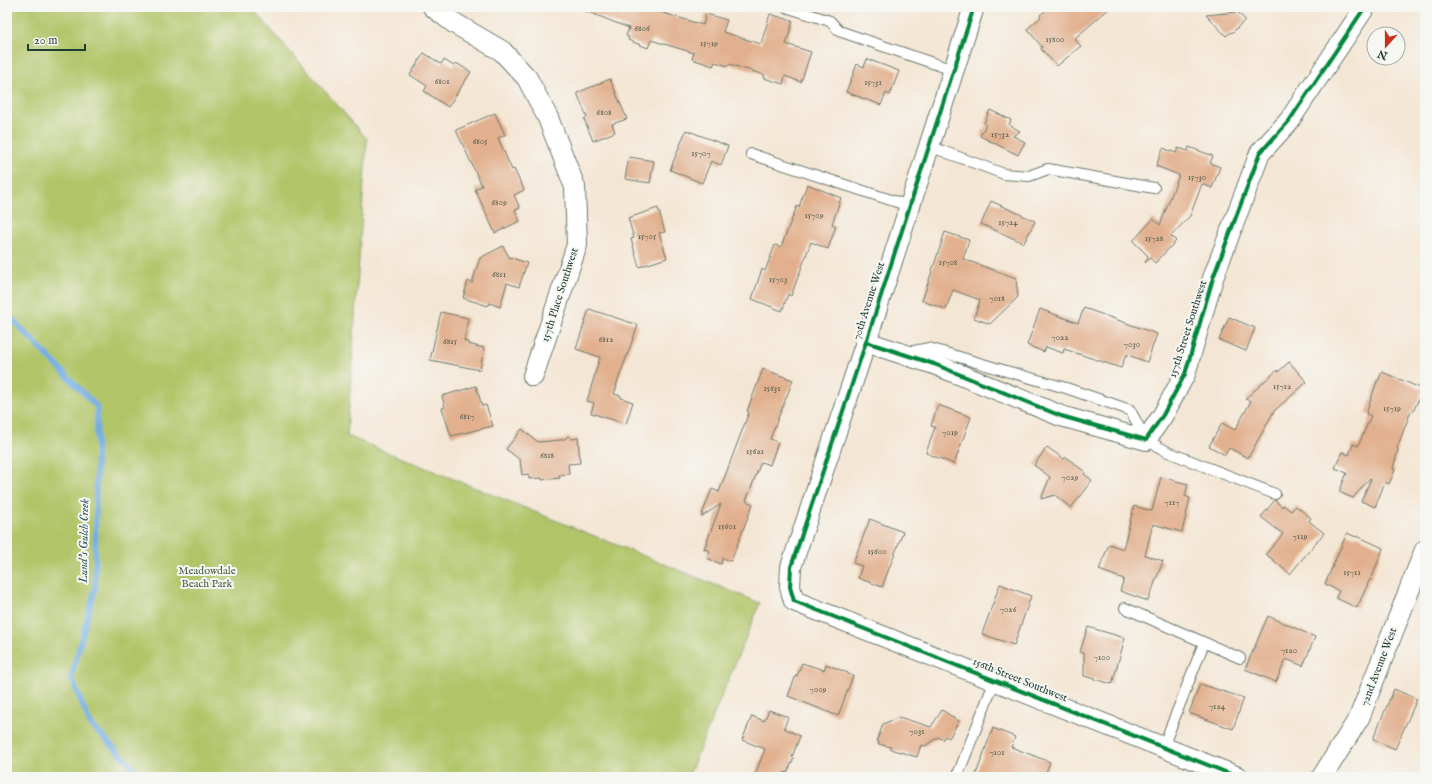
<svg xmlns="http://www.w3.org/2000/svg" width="1432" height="784" viewBox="0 0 1432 784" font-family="'IM FELL English',serif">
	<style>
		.green { fill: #b1c568; stroke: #68814e }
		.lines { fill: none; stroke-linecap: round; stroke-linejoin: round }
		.stream { stroke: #72ade3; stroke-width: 5.5 }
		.building { fill: #e2b08e }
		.lane-casing { stroke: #6a786c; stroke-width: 12 }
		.street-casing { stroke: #6a786c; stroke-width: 22 }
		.lane { stroke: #fff; stroke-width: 10 }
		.street { stroke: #fff; stroke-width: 20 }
		.cycleway-casing { stroke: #f6f6f2; stroke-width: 6 }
		.cycleway { stroke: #00873e; stroke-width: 4 }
		.labels { text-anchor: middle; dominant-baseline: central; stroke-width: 4; stroke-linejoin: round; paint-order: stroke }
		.number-label { font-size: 9px; fill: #505a4a }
		.street-label { font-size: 11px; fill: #1f3d34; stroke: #f6f6f2 }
		.park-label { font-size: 11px; fill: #445f41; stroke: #f6f6f2 }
		.water-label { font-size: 12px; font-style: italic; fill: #345960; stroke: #f6f6f2 }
	</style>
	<rect width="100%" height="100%" fill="#f6f6f2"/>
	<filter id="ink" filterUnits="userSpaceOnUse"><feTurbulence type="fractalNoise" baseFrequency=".025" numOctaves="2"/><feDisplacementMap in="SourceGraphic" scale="8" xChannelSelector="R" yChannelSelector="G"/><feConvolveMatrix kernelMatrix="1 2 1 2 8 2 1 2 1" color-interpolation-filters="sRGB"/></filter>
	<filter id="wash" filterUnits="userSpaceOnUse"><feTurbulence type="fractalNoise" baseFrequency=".012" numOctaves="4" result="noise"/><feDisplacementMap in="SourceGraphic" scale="16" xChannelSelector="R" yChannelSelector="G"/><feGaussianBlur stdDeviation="0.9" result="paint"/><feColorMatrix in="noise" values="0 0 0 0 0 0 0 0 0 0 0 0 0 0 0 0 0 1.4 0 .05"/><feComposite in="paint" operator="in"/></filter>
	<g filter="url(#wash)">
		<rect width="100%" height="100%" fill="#f4e6d4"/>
		<path class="green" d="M7,7H251L367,139L347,436L760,603L688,777H7Z"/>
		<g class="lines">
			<path class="stream" d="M7,314L97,407L95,589L71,677L90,724L143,777"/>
		</g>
		<g id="blocks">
			<g class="building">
				<path d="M578,7H661L660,12L703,25L706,14L727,20L723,32L761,44L770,14L793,21L786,44L811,52L801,82L785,76L783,84L764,78L765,75L729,64L728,66L715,62L713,66L692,59L694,53L651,40L648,48L628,40L629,37L626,36L629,28L578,8Z"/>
				<path d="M1050,7H1111L1074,39L1081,46L1057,66L1041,49L1042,47L1027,29L1041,17L1040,15Z"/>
				<path d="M1238,12L1245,20L1232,33L1231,32L1226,36L1206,15Z"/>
				<path d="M424,53L441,64L444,60L454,66L456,63L471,72L448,107L424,91L427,86L410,75Z"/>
				<path d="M867,59L899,71L890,95L886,93L881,105L846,92L857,64L864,67Z"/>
				<path d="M610,79L627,119L612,124L615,132L593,141L584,119L587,117L577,93Z"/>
				<path d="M990,110L1011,120L1009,125L1020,131L1013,136L1025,142L1018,155L980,136L986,125L984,123Z"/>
				<path d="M495,113L505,135L498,138L512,170L514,169L524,190L514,195L520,208L515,210L520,221L495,233L475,189L482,186L456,130Z"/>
				<path d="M686,130L728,146L721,165L711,161L702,183L670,170Z"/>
				<path d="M1189,147L1213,156L1210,163L1220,167L1212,188L1202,184L1190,216L1171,236L1176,241L1155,263L1150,258L1145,263L1148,256L1133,241L1153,219L1160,225L1179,175L1156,166L1163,148L1176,153L1178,148L1188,151Z"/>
				<path d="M629,157L654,161L650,183L625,179Z"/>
				<path d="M807,184L841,198L832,224L836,226L828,249L811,242L791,296L788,294L782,311L752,299L762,269L765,271L775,245L781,247L797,206L799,207Z"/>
				<path d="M991,201L1035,221L1024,243L981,224Z"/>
				<path d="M658,208L665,232L659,233L667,258L639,267L631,239L634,238L628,218Z"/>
				<path d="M945,232L969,240L963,259L1016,278L1018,297L990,324L974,318L980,300L953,290L946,309L922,301Z"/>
				<path d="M503,246L509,257L527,263L519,287L507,283L500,307L490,303L488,306L463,298L468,281L472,283L480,258Z"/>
				<path d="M1084,308L1157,334L1147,362L1128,355H1126L1121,368L1064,349L1063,353L1046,347L1044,352L1027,345L1040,309L1078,323Z"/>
				<path d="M589,309L638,325L616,386H617L614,394L621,396V398L633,402L626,424L591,413L594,403L587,401L600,357L576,349Z"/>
				<path d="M441,312L468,318L464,341L468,342V344L484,348L480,370L430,360Z"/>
				<path d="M1229,317L1255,328L1246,351L1219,340Z"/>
				<path d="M1289,362L1307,382L1274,411L1248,458L1229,448L1225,455L1209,446L1222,423L1235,430L1251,401L1245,399L1277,370L1278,372Z"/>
				<path d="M763,369L793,380L770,439L778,442L770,465L761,462L746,501L753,504L744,527L731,561L723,558L721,564L707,558L710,551L704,549L721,504L701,517L712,489L719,492L749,412L747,411Z"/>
				<path d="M1382,372L1423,389L1413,412L1411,411L1397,448L1398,449L1393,469L1395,470L1389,484L1385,482L1375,507L1361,501L1371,479L1370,478L1353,498L1339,492L1347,473L1335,468L1342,452L1349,455L1353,444L1358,446L1371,416L1366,414L1377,381H1378Z"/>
				<path d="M476,386L482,406L486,405L493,426L451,436L442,408L445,407L442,396Z"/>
				<path d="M938,405L971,417L954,464L926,453L935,427L931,426Z"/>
				<path d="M522,429L538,442L561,440L565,439L568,436L572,439L578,438L580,463L568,464L569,474L559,475L560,478L542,480V478L529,479L528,474L522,475L520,460L506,449Z"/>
				<path d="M1047,447L1064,459L1066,457L1085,472L1084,474L1092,480L1071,508L1055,495L1041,499L1050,477L1034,465Z"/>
				<path d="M1161,477L1188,484L1185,496L1190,498L1182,532L1153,524L1145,555L1163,561L1148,601L1120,591L1124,579L1099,570L1109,544L1123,549L1134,506L1152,511Z"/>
				<path d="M1275,500L1282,507L1283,505L1291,511L1296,506L1311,518L1309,521L1324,533L1290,574L1266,554L1283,534L1261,517Z"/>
				<path d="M870,519L903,532L882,587L858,578L862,566L853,563Z"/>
				<path d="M1347,533L1356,537L1357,536L1383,548L1371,580L1370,579L1357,608L1336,598L1339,591L1325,584Z"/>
				<path d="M1000,584L1031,596L1014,645L982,634Z"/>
				<path d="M1268,616L1315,637L1303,666L1286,659L1276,682L1245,669Z"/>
				<path d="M1088,627L1125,638L1112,684L1084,676V653L1080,652Z"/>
				<path d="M802,663L824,670L826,664L848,673V674L853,676L838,716L788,696L796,675L797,676Z"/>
				<path d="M1200,684L1244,698L1233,729L1189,713Z"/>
				<path d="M1394,689L1417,699L1395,749L1373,739Z"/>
				<path d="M769,710L788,717L784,728L800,736L792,757L794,758L787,773L785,772L783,777H754L765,749L742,740L752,716L764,721Z"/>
				<path d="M942,710L959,721L949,738L945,736L943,740L938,737L925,746L921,745L917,757L890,749L891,747L878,744L879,741H877L883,724L899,717L931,727Z"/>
				<path d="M993,728L1015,737L1011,747L1050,762L1044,777H975Z"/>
			</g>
		</g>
	</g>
	<g filter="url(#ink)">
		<use href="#blocks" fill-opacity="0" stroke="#6a786c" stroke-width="1"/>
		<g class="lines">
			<g class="lane-casing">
				<g id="lane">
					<path d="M786,7L830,21L839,31L953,70"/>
					<path d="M929,146L1004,174L1029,176L1048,169L1154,188"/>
					<path d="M751,154L909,206"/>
					<path d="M909,352L929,348L1006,371L1066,388L1130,410L1146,440L1168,452L1275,494"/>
					<path d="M1125,608L1240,658"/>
					<path d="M1163,747L1204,643"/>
					<path d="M957,777L995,680"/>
				</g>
			</g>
			<g class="street-casing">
				<g id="street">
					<path d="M433,7L454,23L502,51L527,78L548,118L575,187L577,245L533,376"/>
					<path d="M974,7L866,342L791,567L790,587L794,601L1238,777"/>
					<path d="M866,342L934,364L1061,416L1146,440L1163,415L1185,374L1213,278L1260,153L1289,121L1365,7"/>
					<path d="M1322,777L1359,718L1425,550"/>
				</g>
			</g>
			<use href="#lane" class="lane"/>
			<use href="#street" class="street"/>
			<g class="cycleway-casing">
				<g id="cycleway">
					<path d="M974,7L866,342L791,567L790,587L794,601L1238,777"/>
					<path d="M866,342L934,364L1061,416L1146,440L1163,415L1185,374L1213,278L1260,153L1289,121L1365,7"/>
				</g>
			</g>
			<use href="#cycleway" class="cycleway"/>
		</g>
	</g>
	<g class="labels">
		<g class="number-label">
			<text x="642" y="28">6806</text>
			<text x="1055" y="39">15800</text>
			<text x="709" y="43">15719</text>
			<text x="442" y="81">6801</text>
			<text x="873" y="82">15731</text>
			<text x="604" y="112">6808</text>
			<text x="1000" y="134">15732</text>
			<text x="480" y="141">6805</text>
			<text x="701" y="153">15707</text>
			<text x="1197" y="177">15730</text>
			<text x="499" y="202">6809</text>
			<text x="814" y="215">15709</text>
			<text x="1008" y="222">15724</text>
			<text x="647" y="236">15705</text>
			<text x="1154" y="238">15728</text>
			<text x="948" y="262">15708</text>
			<text x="499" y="274">6811</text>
			<text x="778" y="279">15703</text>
			<text x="997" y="298">7018</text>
			<text x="1060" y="337">7022</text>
			<text x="606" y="339">6812</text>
			<text x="450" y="341">6815</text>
			<text x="1132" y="344">7030</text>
			<text x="1282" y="386">15712</text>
			<text x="772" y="388">15631</text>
			<text x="1392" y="408">15719</text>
			<text x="467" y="416">6817</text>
			<text x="950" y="432">7019</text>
			<text x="755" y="451">15621</text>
			<text x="547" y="455">6818</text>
			<text x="1070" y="477">7029</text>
			<text x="1172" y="502">7117</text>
			<text x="727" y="526">15601</text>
			<text x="1300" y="536">7119</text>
			<text x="877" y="551">15600</text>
			<text x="1352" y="572">15711</text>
			<text x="1008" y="609">7026</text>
			<text x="1289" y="650">7120</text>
			<text x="1102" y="657">7100</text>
			<text x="818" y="689">7009</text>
			<text x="1217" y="706">7124</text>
			<text x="917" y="731">7031</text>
			<text x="997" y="752">7101</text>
		</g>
		<g class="street-label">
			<text transform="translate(560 295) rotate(-72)">157th Place Southwest</text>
			<text transform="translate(869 301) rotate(-72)">70th Avenue West</text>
			<text transform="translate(1188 329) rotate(-72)">157th Street Southwest</text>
			<text transform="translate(1379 667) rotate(-69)">72nd Avenue West</text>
			<text transform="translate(1020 680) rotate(22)">156th Street Southwest</text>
		</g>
		<g class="park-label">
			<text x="207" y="571">Meadowdale<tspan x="207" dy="13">Beach Park</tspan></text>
		</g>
		<g class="water-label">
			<text transform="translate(84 541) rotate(-89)">Lund's Gulch Creek</text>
		</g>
	</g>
	<rect width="1432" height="784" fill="none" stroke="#f6f6f2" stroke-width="24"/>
	<g transform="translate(1386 46) rotate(201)"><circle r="19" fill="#f6f6f2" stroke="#a0aca6"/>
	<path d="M0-3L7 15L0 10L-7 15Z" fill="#c8321e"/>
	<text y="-6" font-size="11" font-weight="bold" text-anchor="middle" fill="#1f3d34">N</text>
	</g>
	<path d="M28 44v6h57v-6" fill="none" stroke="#1f3d34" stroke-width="2"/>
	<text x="34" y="44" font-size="12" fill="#1f3d34" stroke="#f6f6f2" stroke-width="3" paint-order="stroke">20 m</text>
</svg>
